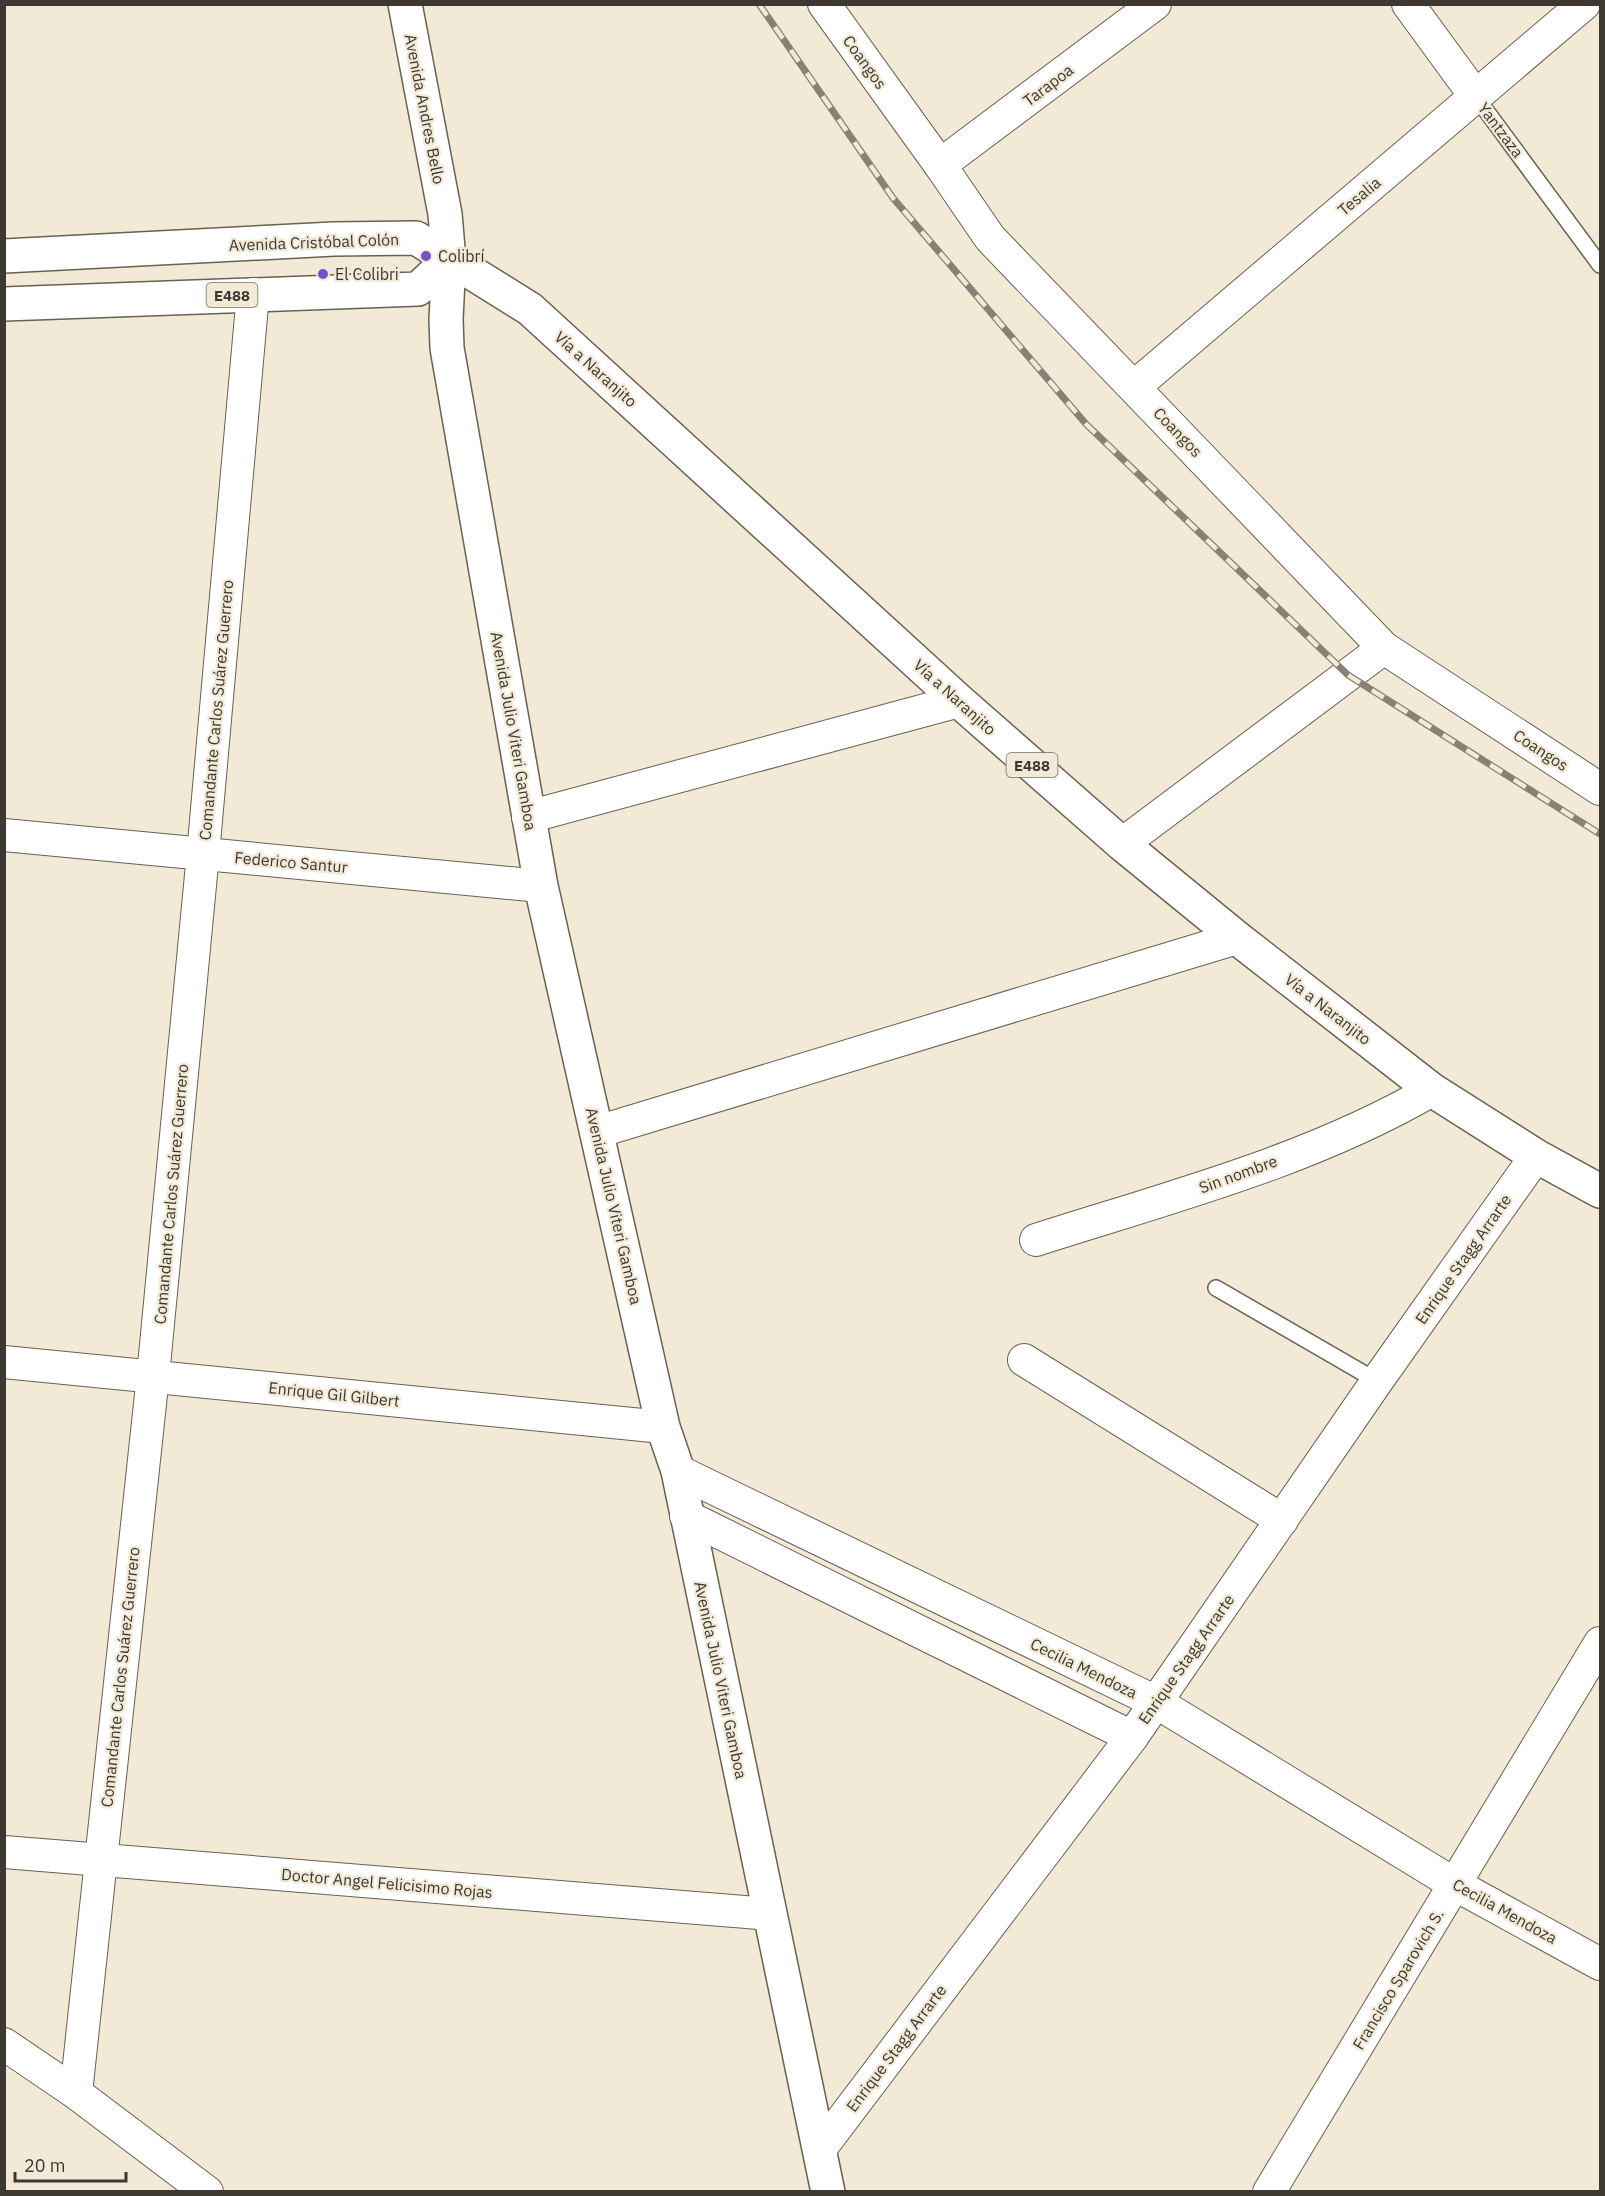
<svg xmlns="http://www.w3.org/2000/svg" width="1605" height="2196" viewBox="0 0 1605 2196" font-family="'IBM Plex Sans',sans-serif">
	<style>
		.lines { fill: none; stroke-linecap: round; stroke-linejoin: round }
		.service-casing { stroke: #696151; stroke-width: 18 }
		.minor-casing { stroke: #696151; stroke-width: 34 }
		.tertiary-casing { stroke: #696151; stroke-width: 36 }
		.secondary-casing { stroke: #696151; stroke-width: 36 }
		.primary-casing { stroke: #696151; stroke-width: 36 }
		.service { stroke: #fff; stroke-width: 15 }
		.minor { stroke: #fff; stroke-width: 32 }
		.tertiary { stroke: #fff; stroke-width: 33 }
		.secondary { stroke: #fff; stroke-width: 33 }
		.primary { stroke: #fff; stroke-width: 33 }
		.rail-casing { stroke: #888276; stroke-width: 7 }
		.rail { stroke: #f2e9d7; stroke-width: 4.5; stroke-dasharray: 14; stroke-linecap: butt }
		.poi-dot { fill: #7750c9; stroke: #f2e9d7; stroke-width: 2 }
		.labels { text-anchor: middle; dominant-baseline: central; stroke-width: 4.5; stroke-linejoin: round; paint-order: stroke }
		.shield { fill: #f2e9d7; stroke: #736e64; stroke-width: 1.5 }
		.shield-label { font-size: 15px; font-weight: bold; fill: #3d3932 }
		.street-label { font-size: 16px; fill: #3d3932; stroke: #f2e9d7 }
		.poi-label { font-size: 16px; fill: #3d3932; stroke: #f2e9d7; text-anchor: start }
	</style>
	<rect width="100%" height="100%" fill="#f2e9d7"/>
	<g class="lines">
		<g class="service-casing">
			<g id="service">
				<path d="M1476,97L1600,265"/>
				<path d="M1216,1288L1377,1381"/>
			</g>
		</g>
		<g class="minor-casing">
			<g id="minor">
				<path d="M824,4L940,165L990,238L1384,648L1600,789"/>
				<path d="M1408,4L1476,97"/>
				<path d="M940,165L1155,4"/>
				<path d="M1134,387L1584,4"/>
				<path d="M528,817L959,701"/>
				<path d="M4,835L541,886"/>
				<path d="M1122,844L1384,648"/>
				<path d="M597,1132L1237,938"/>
				<path d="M1036,1240C1170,1197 1310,1161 1432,1090"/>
				<path d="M1024,1360L1282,1520"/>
				<path d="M4,1362L663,1427"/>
				<path d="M678,1471L1156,1702L1456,1885L1600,1964"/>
				<path d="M686,1516L1132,1737"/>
				<path d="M4,1852L770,1914"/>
				<path d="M4,2044L76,2093L207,2192"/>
				<path d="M76,2093L153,1376L203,854L253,294"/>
				<path d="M820,2149L1132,1737L1377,1381L1536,1156"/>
				<path d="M1269,2192L1600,1643"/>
			</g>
		</g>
		<g class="tertiary-casing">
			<path id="tertiary" d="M449,260L446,319L447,348L541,886L663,1427L678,1471L828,2192"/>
		</g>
		<g class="secondary-casing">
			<path id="secondary" d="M405,4L445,214L449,260"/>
		</g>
		<g class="primary-casing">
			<g id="primary">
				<path d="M4,256L334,239L416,238L530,309L959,701L1122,844L1237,938L1432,1090L1536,1156L1600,1191"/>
				<path d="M4,304L418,289L449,260"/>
			</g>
		</g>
		<use href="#service" class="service"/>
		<use href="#minor" class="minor"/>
		<use href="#tertiary" class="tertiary"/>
		<use href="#secondary" class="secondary"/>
		<use href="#primary" class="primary"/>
		<g class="rail-casing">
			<path id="rail" d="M759,4L893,198L1086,424L1348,675L1600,834"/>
		</g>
		<use href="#rail" class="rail"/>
	</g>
	<g class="poi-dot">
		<circle cx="426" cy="256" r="6"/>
		<circle cx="323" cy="274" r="6"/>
	</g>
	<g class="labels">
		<g class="shield">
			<rect x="206.5" y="283" width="51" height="24" rx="4.5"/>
			<rect x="1006.5" y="753" width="51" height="24" rx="4.5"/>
		</g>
		<g class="shield-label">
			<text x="232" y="295">E488</text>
			<text x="1032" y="765">E488</text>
		</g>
		<g class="street-label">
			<text transform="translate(865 62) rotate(54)">Coangos</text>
			<text transform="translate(1048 85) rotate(-37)">Tarapoa</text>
			<text transform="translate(425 109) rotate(79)">Avenida Andres Bello</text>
			<text transform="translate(1501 130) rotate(53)">Yantzaza</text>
			<text transform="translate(1359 196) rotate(-40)">Tesalia</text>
			<text transform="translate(314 242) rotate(-2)">Avenida Cristóbal Colón</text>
			<text transform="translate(596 369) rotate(42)">Vía a Naranjito</text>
			<text transform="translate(1178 432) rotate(46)">Coangos</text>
			<text transform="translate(955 697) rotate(42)">Vía a Naranjito</text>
			<text transform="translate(216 710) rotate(-85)">Comandante Carlos Suárez Guerrero</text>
			<text transform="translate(514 731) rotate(80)">Avenida Julio Viteri Gamboa</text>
			<text transform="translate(1541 750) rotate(33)">Coangos</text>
			<text transform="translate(291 862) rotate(5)">Federico Santur</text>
			<text transform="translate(1328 1009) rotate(38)">Vía a Naranjito</text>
			<text transform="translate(1238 1174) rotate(-20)">Sin nombre</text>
			<text transform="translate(171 1194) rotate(-85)">Comandante Carlos Suárez Guerrero</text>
			<text transform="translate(614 1206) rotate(77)">Avenida Julio Viteri Gamboa</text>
			<text transform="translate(1463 1259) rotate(-55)">Enrique Stagg Arrarte</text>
			<text transform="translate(334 1394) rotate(6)">Enrique Gil Gilbert</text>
			<text transform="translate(1186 1659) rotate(-55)">Enrique Stagg Arrarte</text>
			<text transform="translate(1084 1668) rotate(26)">Cecilia Mendoza</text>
			<text transform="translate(120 1677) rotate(-84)">Comandante Carlos Suárez Guerrero</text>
			<text transform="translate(721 1680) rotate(78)">Avenida Julio Viteri Gamboa</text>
			<text transform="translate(387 1883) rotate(5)">Doctor Angel Felicisimo Rojas</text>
			<text transform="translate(1505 1911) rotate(29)">Cecilia Mendoza</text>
			<text transform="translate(1398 1979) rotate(-59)">Francisco Sparovich S.</text>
			<text transform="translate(896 2048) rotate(-53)">Enrique Stagg Arrarte</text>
		</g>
		<g class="poi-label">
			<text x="438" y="256">Colibrí</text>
			<text x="335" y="274">El Colibri</text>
		</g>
	</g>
	<rect width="1605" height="2196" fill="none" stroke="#3d3932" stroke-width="12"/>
	<path d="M15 2172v9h111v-9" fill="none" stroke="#3d3932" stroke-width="3"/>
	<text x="24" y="2172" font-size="18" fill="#3d3932" stroke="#f2e9d7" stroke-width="4.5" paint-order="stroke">20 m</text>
</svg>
